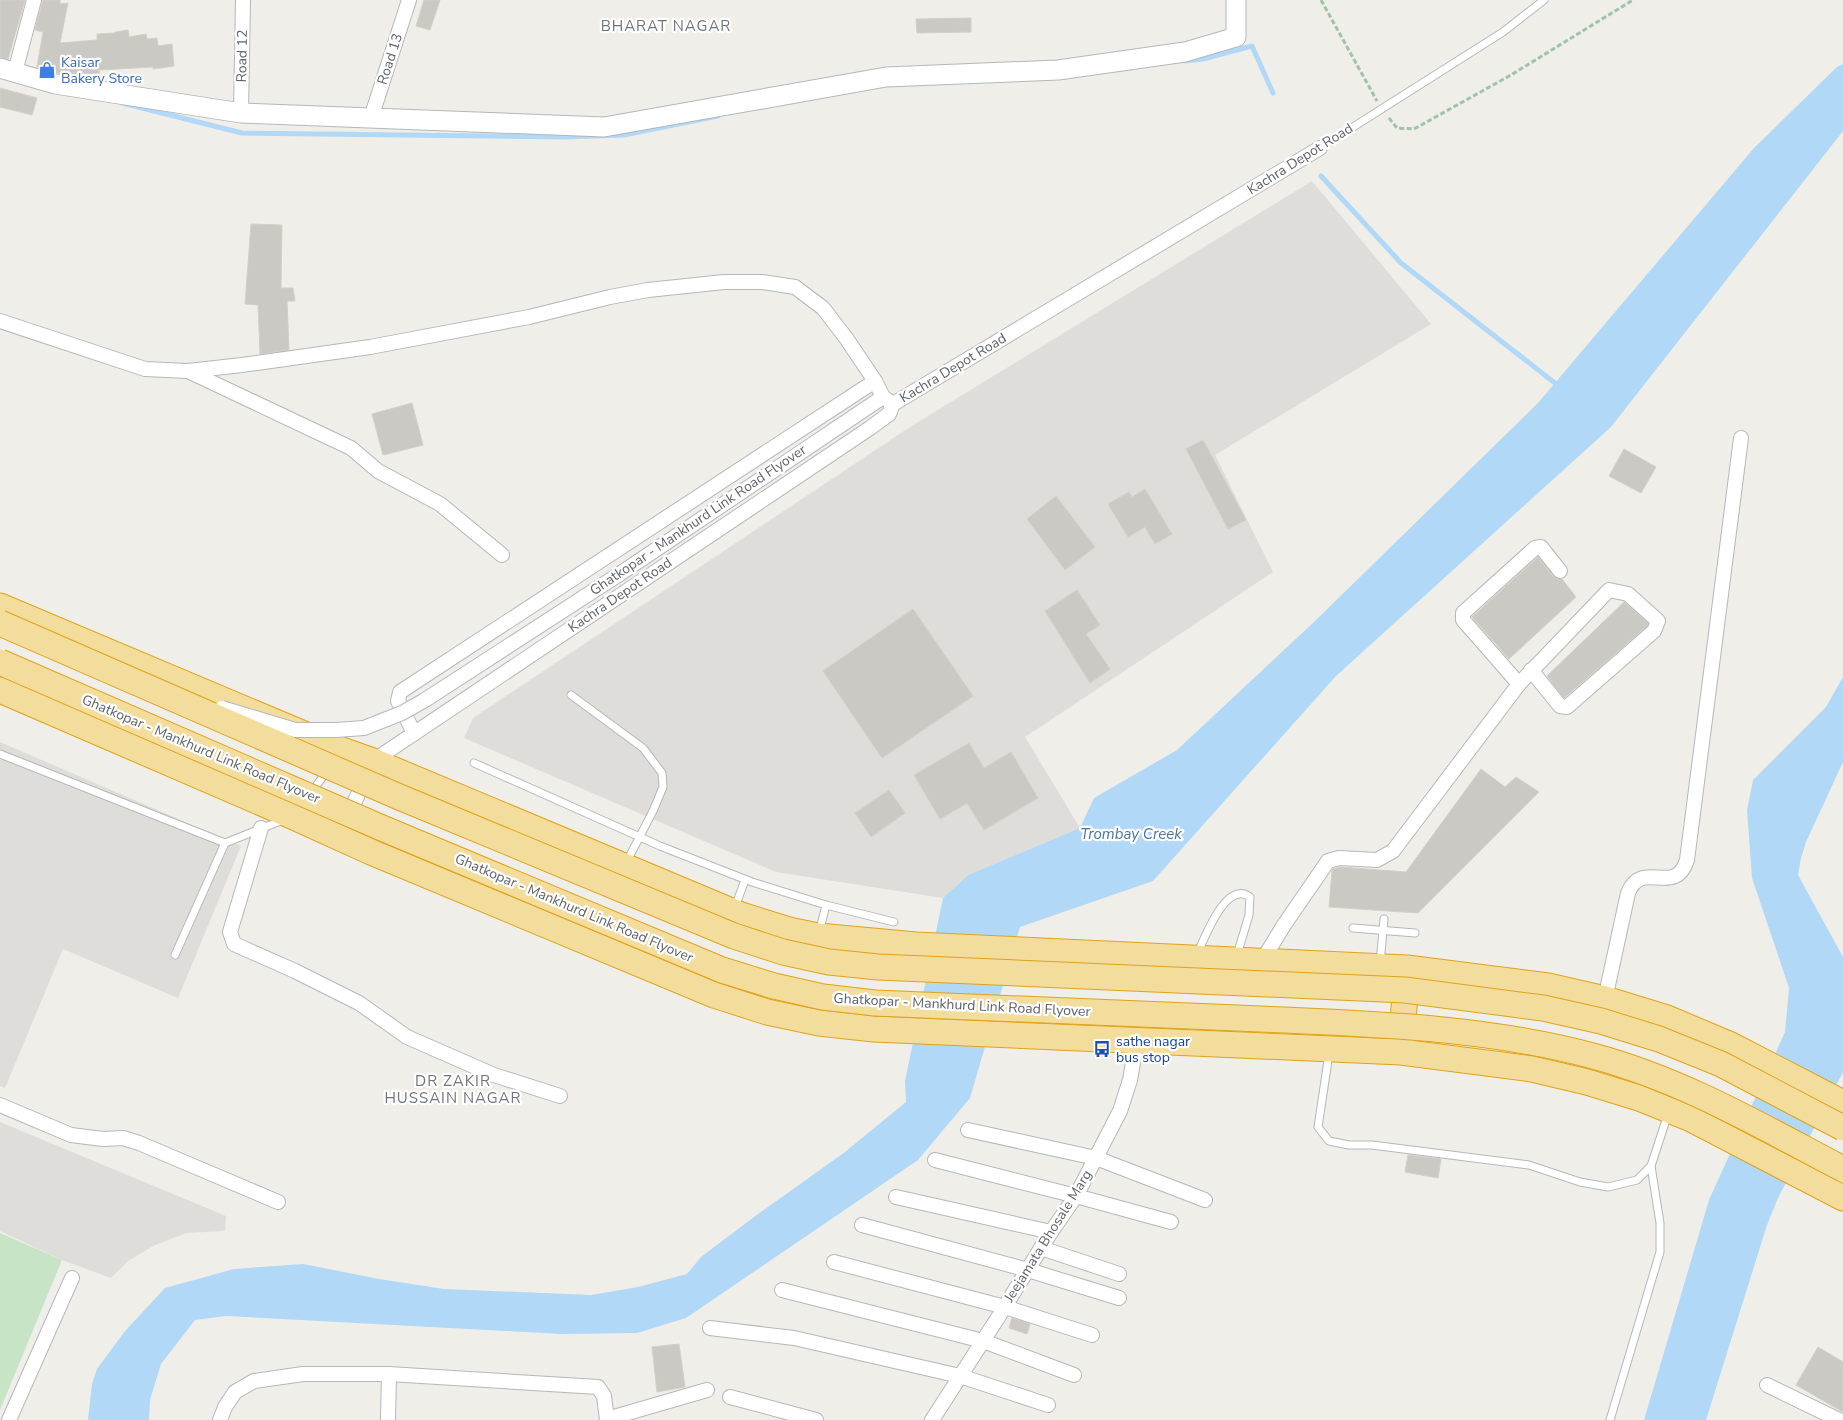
<svg xmlns="http://www.w3.org/2000/svg" width="1843" height="1420" viewBox="0 0 1843 1420" font-family="'Nunito Sans',sans-serif">
	<style>
		.industrial { fill: #dfddda }
		.green { fill: #c7e4c7 }
		.water { fill: #b1d8f7 }
		.lines { fill: none; stroke-linecap: round; stroke-linejoin: round }
		.stream { stroke: #b1d8f7; stroke-width: 5 }
		.building { fill: #cbc9c4; stroke: #d4d0c7 }
		.lane-casing { stroke: #b5b7bb; stroke-width: 9 }
		.street-casing { stroke: #b5b7bb; stroke-width: 16 }
		.secondary-casing { stroke: #b4b7bb; stroke-width: 21 }
		.highway-casing { stroke: #e1a217; stroke-width: 27 }
		.path { stroke: #a0c3aa; stroke-width: 3; stroke-dasharray: 5 2.5; stroke-linecap: butt }
		.lane { stroke: #fff; stroke-width: 7 }
		.street { stroke: #fff; stroke-width: 14 }
		.secondary { stroke: #fff; stroke-width: 19 }
		.highway { stroke: #f3dd9c; stroke-width: 25 }
		.street-bridge-casing { stroke: #b5b7bb; stroke-width: 16; stroke-linecap: butt }
		.highway-bridge-casing { stroke: #e1a217; stroke-width: 27; stroke-linecap: butt }
		.street-bridge { stroke: #fff; stroke-width: 14 }
		.highway-bridge { stroke: #f3dd9c; stroke-width: 25 }
		.labels { text-anchor: middle; dominant-baseline: central; stroke-width: 4.5; stroke-linejoin: round; paint-order: stroke }
		.street-label { font-size: 14px; fill: #5f6267; stroke: #fff }
		.shop-label { font-size: 14px; fill: #366cbe; stroke: #fff; text-anchor: start }
		.transit-label { font-size: 14px; fill: #164399; stroke: #fff; text-anchor: start }
		.neighbourhood-label { font-size: 15px; letter-spacing: 1px; fill: #707478; stroke: #fff }
		.water-label { font-size: 15px; font-style: italic; fill: #4b74a0; stroke: #fff }
	</style>
	<rect width="100%" height="100%" fill="#f0eee8"/>
	<g class="industrial">
		<path d="M1312,181L1431,324L1215,455L1273,572L1025,737L1080,828L968,875L943,898L776,872L464,738L473,718L910,427Z"/>
		<path d="M0,742L241,846L178,998L63,949L5,1088L0,1086Z"/>
		<path d="M0,1122L226,1216L225,1231L186,1233L153,1246L128,1261L111,1278L62,1260L0,1231Z"/>
	</g>
	<path class="green" d="M0,1233L62,1260L0,1410Z"/>
	<g class="water">
		<path d="M1843,64V131L1611,427L1336,676L1153,881L1020,927L970,1098L918,1160L686,1318L637,1333L562,1334L226,1316L195,1320L161,1364L150,1400L149,1420H88L92,1384L97,1369L125,1331L165,1288L234,1269L303,1264L379,1279L444,1289L591,1295L638,1287L687,1274L701,1257L754,1217L845,1152L906,1102L905,1081L943,898L968,875L1080,828L1094,798L1177,750L1314,622L1538,403L1754,148L1837,67Z"/>
		<path d="M1843,677V762L1806,842L1801,858L1798,875L1843,957V1072L1778,1198L1767,1225L1706,1420H1644L1709,1200L1785,1032L1789,988L1752,878L1747,810L1753,780L1826,707Z"/>
	</g>
	<g class="lines">
		<g class="stream">
			<path d="M1185,61L1203,59L1252,46L1273,93"/>
			<path d="M122,103L242,133L563,137L624,135L718,116"/>
			<path d="M1321,176L1401,263L1560,387"/>
		</g>
	</g>
	<g class="building">
		<path d="M0,0H25L8,59L0,57Z"/>
		<path d="M43,0H60V4L68,3L60,43L97,40V34L115,33V32L128,30L129,37L146,34L147,39L157,38L158,46L172,44L174,66L153,69V67L99,70L100,79H95L57,73L37,67L43,32L35,30Z"/>
		<path d="M424,0H440L430,30L416,26Z"/>
		<path d="M971,18V32L917,33L916,19Z"/>
		<path d="M0,88L37,98L32,115L0,107Z"/>
		<path d="M251,224L282,225L281,288H293L295,301H287L289,350L260,354L258,305L245,304Z"/>
		<path d="M412,403L423,445L383,455L372,414Z"/>
		<path d="M1203,440L1246,520L1228,529L1186,449Z"/>
		<path d="M1624,449L1656,467L1641,493L1609,476Z"/>
		<path d="M1145,489L1172,534L1155,544L1145,527L1128,537L1108,504L1129,492L1132,497Z"/>
		<path d="M1056,496L1095,547L1065,570L1027,519Z"/>
		<path d="M1538,557L1553,576L1557,579H1562L1576,597L1509,659L1472,617Z"/>
		<path d="M1077,590L1100,625L1086,634L1110,669L1090,683L1045,611Z"/>
		<path d="M1624,602L1648,623L1647,626L1564,698L1547,676Z"/>
		<path d="M913,609L973,696L882,758L823,671Z"/>
		<path d="M969,743L984,768L1011,752L1038,798L984,830L967,803L940,819L914,775Z"/>
		<path d="M1481,769L1505,787L1516,777L1539,792L1418,913L1329,907L1332,871L1333,869L1340,867L1406,872Z"/>
		<path d="M889,790L905,813L871,837L855,813Z"/>
		<path d="M1408,1155L1441,1159L1438,1178L1405,1172Z"/>
		<path d="M1012,1318L1030,1324L1027,1334L1009,1328Z"/>
		<path d="M679,1344L685,1387L657,1392L652,1347Z"/>
		<path d="M1818,1347L1843,1362V1412L1796,1385Z"/>
	</g>
	<g class="lines">
		<g class="lane-casing">
			<g id="lane">
				<path d="M1320,148L1503,32L1544,0"/>
				<path d="M571,695L643,748L662,773L663,787L653,811L626,863"/>
				<path d="M0,754L225,843L283,820"/>
				<path d="M474,763L660,846L752,882L826,905L819,933"/>
				<path d="M311,793L327,771"/>
				<path d="M826,905L894,922"/>
				<path d="M735,907L745,880"/>
				<path d="M1353,928L1415,933"/>
				<path d="M1197,954C1205,938 1226,879 1250,897L1249,915L1237,955"/>
				<path d="M175,955L225,843"/>
				<path d="M1380,964L1384,919"/>
				<path d="M1329,1054L1318,1127L1329,1141L1349,1145H1372L1529,1165L1580,1182L1608,1187L1637,1180L1651,1166L1668,1114"/>
				<path d="M1610,1420L1660,1252V1223L1651,1166"/>
			</g>
		</g>
		<g class="street-casing">
			<g id="street">
				<path d="M15,72L34,0"/>
				<path d="M241,113L243,0"/>
				<path d="M371,118L409,0"/>
				<path d="M0,321L145,369L188,371L242,365L370,347L529,317L610,297L648,290L724,282H762L795,287L823,308L846,338L875,381L883,397L893,404"/>
				<path d="M188,371L351,448L378,471L440,504L502,555"/>
				<path d="M618,575L883,397"/>
				<path d="M1519,684L1463,620V613L1535,548L1541,547L1560,571"/>
				<path d="M414,733L398,701L400,692L875,381"/>
				<path d="M347,819L373,761L870,428L889,414L893,404L1320,148"/>
				<path d="M261,828L230,932L234,944L295,971L359,1003L407,1037L494,1075L560,1096"/>
				<path d="M1262,961L1284,925L1328,861L1339,858L1377,860L1393,851L1519,684L1609,590L1628,594L1658,621L1654,631L1567,707L1560,706L1531,670"/>
				<path d="M1605,999L1628,893C1642,858 1675,898 1687,860L1741,438"/>
				<path d="M0,1105L71,1135L103,1139L123,1138L139,1143L278,1202"/>
				<path d="M968,1130L1096,1158L1205,1200"/>
				<path d="M935,1160L1076,1196L1171,1222"/>
				<path d="M896,1197L1051,1232"/>
				<path d="M862,1225L1028,1270L1119,1298"/>
				<path d="M1041,1248L1119,1274"/>
				<path d="M834,1262L1005,1307L1092,1335"/>
				<path d="M782,1290L983,1341L1074,1375"/>
				<path d="M710,1328L794,1338L960,1376L1048,1405"/>
				<path d="M1767,1385L1839,1420"/>
				<path d="M730,1397L816,1420"/>
				<path d="M607,1419L707,1390"/>
				<path d="M9,1420L72,1278"/>
				<path d="M220,1420L225,1407L235,1392L254,1381L303,1374H389L598,1387L604,1396L607,1420"/>
				<path d="M388,1420L389,1374"/>
				<path d="M932,1420L999,1316L1051,1232L1076,1196L1120,1111L1130,1080L1137,1040"/>
			</g>
		</g>
		<g class="secondary-casing">
			<path id="secondary" d="M0,68L55,84L241,113L604,127L886,77L1058,70L1185,52L1236,37V0"/>
		</g>
		<g class="highway-casing">
			<g id="highway">
				<path d="M0,606L342,750L373,761L741,915L789,930L818,936L916,945L1407,968L1548,986L1605,999L1667,1018L1731,1045L1843,1103"/>
				<path d="M0,690L294,817L371,852L714,995L767,1012L819,1023L874,1029L1401,1052L1532,1069L1587,1082L1639,1098L1691,1119L1843,1198"/>
				<path d="M1401,1047L1407,969"/>
			</g>
		</g>
		<g class="path">
			<path d="M1321,0L1377,101"/>
			<path d="M1389,118L1397,128L1414,129L1511,75L1633,0"/>
		</g>
		<use href="#lane" class="lane"/>
		<use href="#street" class="street"/>
		<use href="#secondary" class="secondary"/>
		<use href="#highway" class="highway"/>
		<g class="street-bridge-casing">
			<path id="street-bridge" d="M222,708L295,730H336L364,728L402,713L425,700L618,575"/>
		</g>
		<g class="highway-bridge-casing">
			<g id="highway-bridge">
				<path d="M0,623L397,796L734,936L783,952L829,962L878,967L1405,990L1543,1008L1601,1021L1659,1039L1721,1064L1843,1128"/>
				<path d="M0,662L382,828L722,970L774,986L823,997L875,1003C1004,1008 1132,1013 1260,1019C1371,1024 1485,1027 1593,1056C1683,1080 1761,1126 1843,1169"/>
			</g>
		</g>
		<use href="#street-bridge" class="street-bridge"/>
		<use href="#highway-bridge" class="highway-bridge"/>
	</g>
	<defs>
		<g id="shop-bare" transform="scale(1.35)"><path d="M-5-2.5h2.3a2.7 3.5 0 0 1 5.4 0H5L5.5 6h-11ZM-1.5-2.5h3a1.5 2.3 0 0 0-3 0Z" fill="#3f7fe0" stroke="#fff" stroke-width="2.5" paint-order="stroke"/></g>
		<g id="bus-bare" transform="scale(1.35)"><path d="M-5-6H5V4H4V6H2V4H-2V6H-4V4H-5ZM-3.5-4V0h7V-4ZM-3.5 1.2v1.5H-2V1.2ZM2 1.2v1.5H3.5V1.2Z" fill="#1a4fb4" stroke="#fff" stroke-width="2.5" paint-order="stroke"/></g>
	</defs>
	<g fill-rule="evenodd">
		<use href="#shop-bare" x="47" y="70"/>
		<use href="#bus-bare" x="1102" y="1049"/>
	</g>
	<g class="labels">
		<g class="street-label">
			<text transform="translate(242 56) rotate(-89)">Road 12</text>
			<text transform="translate(390 59) rotate(-72)">Road 13</text>
			<text transform="translate(1300 159) rotate(-32)">Kachra Depot Road</text>
			<text transform="translate(953 368) rotate(-31)">Kachra Depot Road</text>
			<text transform="translate(698 520) rotate(-34)">Ghatkopar - Mankhurd Link Road Flyover</text>
			<text transform="translate(620 595) rotate(-34)">Kachra Depot Road</text>
			<text transform="translate(201 749) rotate(23)">Ghatkopar - Mankhurd Link Road Flyover</text>
			<text transform="translate(574 908) rotate(23)">Ghatkopar - Mankhurd Link Road Flyover</text>
			<text transform="translate(962 1005) rotate(3)">Ghatkopar - Mankhurd Link Road Flyover</text>
			<text transform="translate(1048 1236) rotate(-58)">Jeejamata Bhosale Marg</text>
		</g>
		<g class="shop-label">
			<text x="61" y="62">Kaisar<tspan x="61" dy="16">Bakery Store</tspan></text>
		</g>
		<g class="transit-label">
			<text x="1116" y="1041">sathe nagar<tspan x="1116" dy="16">bus stop</tspan></text>
		</g>
		<g class="neighbourhood-label">
			<text x="666" y="26">BHARAT NAGAR</text>
			<text x="453" y="1081">DR ZAKIR<tspan x="453" dy="17">HUSSAIN NAGAR</tspan></text>
		</g>
		<g class="water-label">
			<text x="1131" y="834">Trombay Creek</text>
		</g>
	</g>
</svg>
